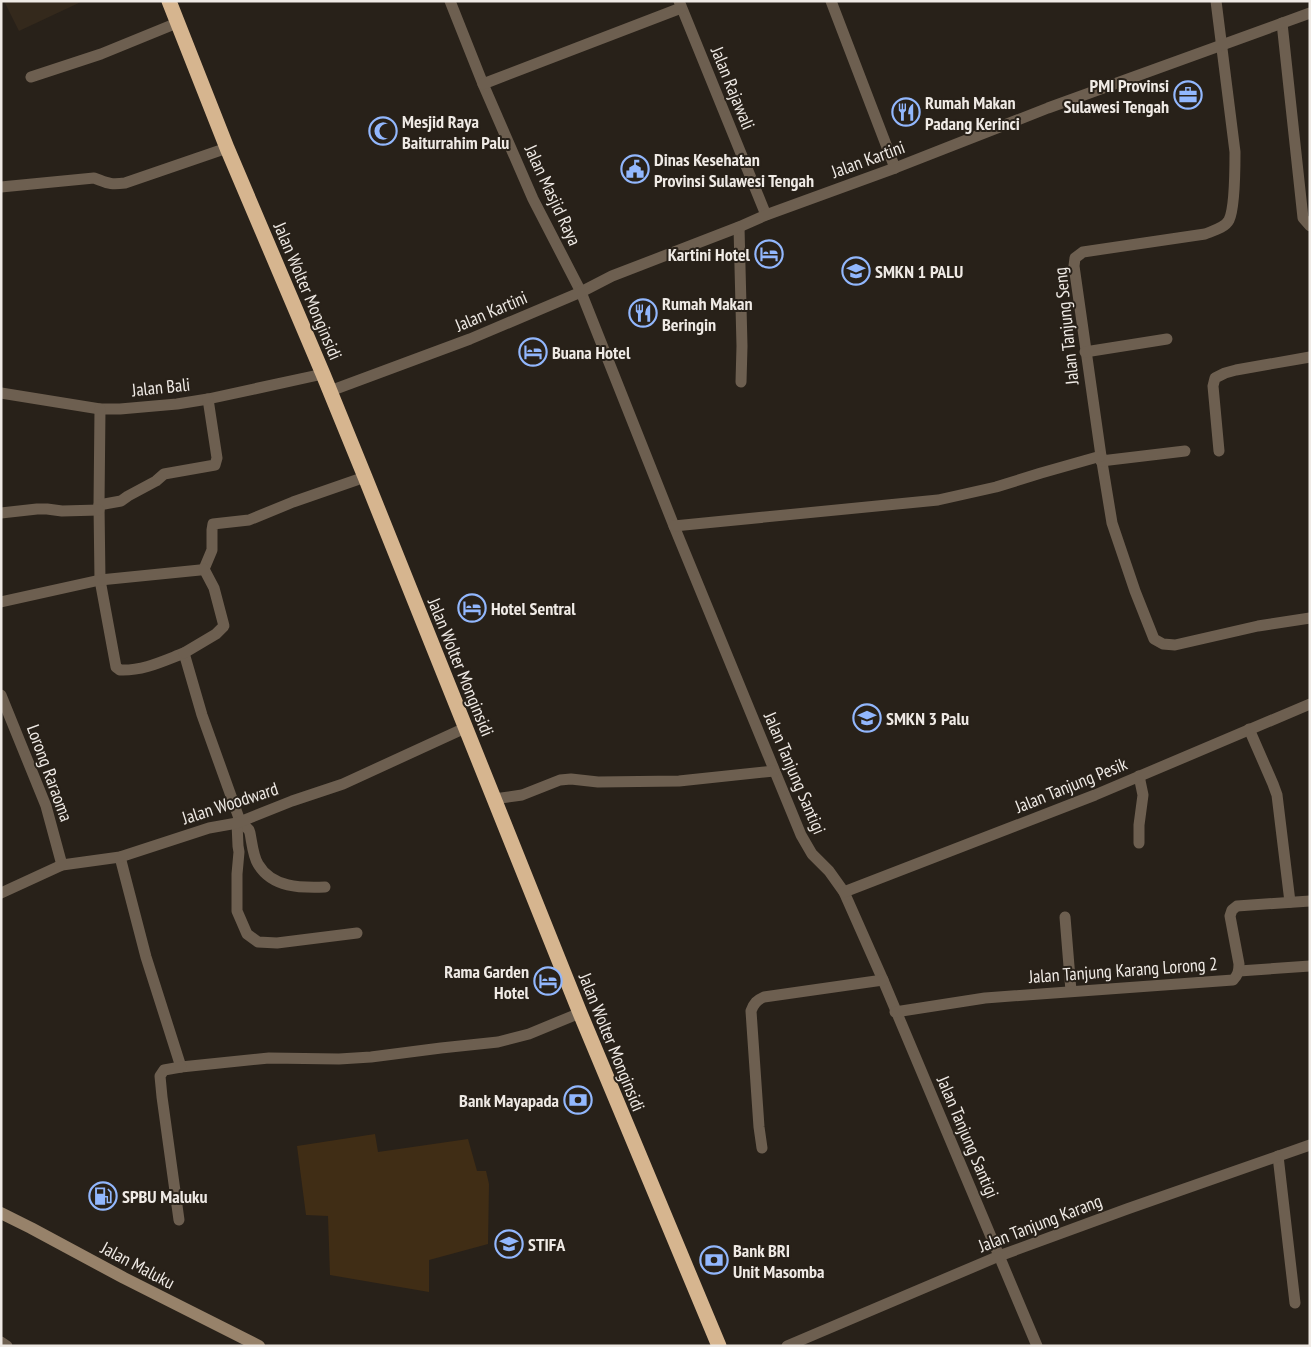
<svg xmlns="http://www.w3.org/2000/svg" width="1311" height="1347" viewBox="0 0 1311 1347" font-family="'PT Sans Narrow',sans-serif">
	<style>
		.built { fill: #34291c }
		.green { fill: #402d15 }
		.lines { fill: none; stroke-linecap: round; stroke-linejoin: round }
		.street { stroke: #6d5f50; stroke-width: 11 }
		.secondary { stroke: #97826a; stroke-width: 12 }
		.highway { stroke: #d6b58f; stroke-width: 15 }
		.labels { text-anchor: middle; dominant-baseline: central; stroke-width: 4; stroke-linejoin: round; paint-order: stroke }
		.poi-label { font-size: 18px; font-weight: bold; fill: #efeae5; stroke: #282119; text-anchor: start }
		.street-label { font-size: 18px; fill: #efeae5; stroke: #282119 }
	</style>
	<rect width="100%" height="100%" fill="#282119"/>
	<path class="built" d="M4,1H83L19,31Z"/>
	<path class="green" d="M375,1134L378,1152L468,1139L477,1171H486L489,1184L488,1244L429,1260V1292L330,1275L328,1216L306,1215L297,1146Z"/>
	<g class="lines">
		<g class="street">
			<path d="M450,1L483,84L533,199L581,292L674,526L801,835L812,854L829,871L844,892L883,980L1037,1346"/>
			<path d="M679,1L766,215"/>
			<path d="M831,1L895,168"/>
			<path d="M1216,1L1235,152C1235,167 1235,208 1229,220C1225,228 1212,231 1205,234L1083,252L1075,258L1074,266L1077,287L1101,456L1112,523L1135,591L1154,639L1163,644L1175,645L1258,626L1310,618"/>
			<path d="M1282,23L1303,218L1310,226"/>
			<path d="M31,77L101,54L177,23"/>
			<path d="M483,84L681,8"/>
			<path d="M1,187L94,178C108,183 109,185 125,183L227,148"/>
			<path d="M739,227L742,346L741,382"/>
			<path d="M1085,352L1167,339"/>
			<path d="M330,391L470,339L581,292L612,276L739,227L766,215L895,168L1048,108L1310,13"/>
			<path d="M1,393L100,409H120L177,404L208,399L323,374"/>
			<path d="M100,409L99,505L100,580L116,667L120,670C143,671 163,661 184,653L202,715L240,821L249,830L250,833C252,843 253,856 258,864C272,888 301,888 325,887"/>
			<path d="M1219,451L1213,386L1215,378L1225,373L1236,370L1310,357"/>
			<path d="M1101,461L1185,451"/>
			<path d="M99,505L121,501L128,496L156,481L164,474L215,465L217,458L208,399"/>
			<path d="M1,513L37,509H47L62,511L99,510"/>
			<path d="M674,526L938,500L996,487L1041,473L1101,456"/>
			<path d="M1,602L100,580L200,570L204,569L212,550V530L213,524L249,520L293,502L365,477"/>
			<path d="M184,653L216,634L224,626L214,588L204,569"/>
			<path d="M1,695L46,806L62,865"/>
			<path d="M1249,729L1273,784L1277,795L1290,902"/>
			<path d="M1139,776L1143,795L1139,825V843"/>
			<path d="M494,799L522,795L560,780L571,779L598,782L679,781L774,771"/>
			<path d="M237,823L238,846L239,852L237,874V911L247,934L258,942L277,943L357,933"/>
			<path d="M120,857L146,957L181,1067L269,1058L339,1059L371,1057L441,1048L498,1042L529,1034L580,1013"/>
			<path d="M844,892L1095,795L1310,704"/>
			<path d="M1,893L62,865L120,857L209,828L237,823L292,801L343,784L465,728"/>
			<path d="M1065,917L1071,991"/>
			<path d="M1239,971L1310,966"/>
			<path d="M895,1012L985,998L1233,980C1238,975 1239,971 1239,964L1230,916L1232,910L1237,906L1310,901"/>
			<path d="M762,1148L759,1127L751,1011C754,1003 757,1000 764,997L883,980"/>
			<path d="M1278,1156L1295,1303"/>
			<path d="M179,1220L162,1097L160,1076L164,1070L181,1067"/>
			<path d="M1,1342L7,1346"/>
			<path d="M787,1346L999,1256L1127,1209L1310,1145"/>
		</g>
		<path class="secondary" d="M1,1213L31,1228L124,1278L259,1346"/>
		<path class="highway" d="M169,1L227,148L323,374L365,477L580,1013L719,1346"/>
	</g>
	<defs>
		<g id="office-ring" transform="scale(1.4375)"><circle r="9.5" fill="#282119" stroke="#92b7fd" stroke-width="1.5"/><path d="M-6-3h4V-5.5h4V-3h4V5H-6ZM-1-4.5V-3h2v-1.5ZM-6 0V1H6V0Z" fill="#92b7fd"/></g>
		<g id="restaurant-ring" transform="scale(1.4375)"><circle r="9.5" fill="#282119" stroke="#92b7fd" stroke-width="1.5"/><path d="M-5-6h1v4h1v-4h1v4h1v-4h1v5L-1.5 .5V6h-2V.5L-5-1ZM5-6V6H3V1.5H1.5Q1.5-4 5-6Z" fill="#92b7fd"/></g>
		<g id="mosque-ring" transform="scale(1.4375)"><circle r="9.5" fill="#282119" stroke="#92b7fd" stroke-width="1.5"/><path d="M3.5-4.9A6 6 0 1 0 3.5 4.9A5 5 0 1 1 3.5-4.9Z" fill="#92b7fd"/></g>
		<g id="civic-ring" transform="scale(1.4375)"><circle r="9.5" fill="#282119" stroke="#92b7fd" stroke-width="1.5"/><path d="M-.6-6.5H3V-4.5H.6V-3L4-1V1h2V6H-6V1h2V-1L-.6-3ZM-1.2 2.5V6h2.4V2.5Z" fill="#92b7fd"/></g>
		<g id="hotel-ring" transform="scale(1.4375)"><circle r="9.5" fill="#282119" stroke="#92b7fd" stroke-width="1.5"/><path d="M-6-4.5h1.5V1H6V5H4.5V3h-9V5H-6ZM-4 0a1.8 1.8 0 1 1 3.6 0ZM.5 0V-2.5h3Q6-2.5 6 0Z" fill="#92b7fd"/></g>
		<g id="school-ring" transform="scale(1.4375)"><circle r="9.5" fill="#282119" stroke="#92b7fd" stroke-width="1.5"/><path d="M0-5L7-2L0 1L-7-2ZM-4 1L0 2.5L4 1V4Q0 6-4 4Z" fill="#92b7fd"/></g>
		<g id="bank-ring" transform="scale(1.4375)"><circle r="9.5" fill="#282119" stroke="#92b7fd" stroke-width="1.5"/><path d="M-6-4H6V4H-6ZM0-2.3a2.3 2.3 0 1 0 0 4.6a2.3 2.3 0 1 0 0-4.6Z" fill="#92b7fd"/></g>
		<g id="fuel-ring" transform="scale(1.4375)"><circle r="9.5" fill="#282119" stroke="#92b7fd" stroke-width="1.5"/><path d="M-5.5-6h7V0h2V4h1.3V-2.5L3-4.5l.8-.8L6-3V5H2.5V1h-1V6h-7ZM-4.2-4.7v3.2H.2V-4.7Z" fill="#92b7fd"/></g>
		<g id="university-ring" transform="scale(1.4375)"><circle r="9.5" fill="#282119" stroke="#92b7fd" stroke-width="1.5"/><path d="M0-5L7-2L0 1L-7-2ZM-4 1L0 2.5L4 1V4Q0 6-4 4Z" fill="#92b7fd"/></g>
	</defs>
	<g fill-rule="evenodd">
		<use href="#office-ring" x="1188" y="95"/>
		<use href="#restaurant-ring" x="906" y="112"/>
		<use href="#mosque-ring" x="383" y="131"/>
		<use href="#civic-ring" x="635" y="169"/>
		<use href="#hotel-ring" x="769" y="254"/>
		<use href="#school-ring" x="856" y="271"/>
		<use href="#restaurant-ring" x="643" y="313"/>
		<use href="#hotel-ring" x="533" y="352"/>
		<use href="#hotel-ring" x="472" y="608"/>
		<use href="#school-ring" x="867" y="718"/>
		<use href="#hotel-ring" x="548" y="981"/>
		<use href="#bank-ring" x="578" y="1100"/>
		<use href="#fuel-ring" x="103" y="1196"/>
		<use href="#university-ring" x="509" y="1244"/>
		<use href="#bank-ring" x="714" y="1260"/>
	</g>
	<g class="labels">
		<g class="poi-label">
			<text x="1169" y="85" text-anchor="end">PMI Provinsi<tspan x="1169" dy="21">Sulawesi Tengah</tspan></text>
			<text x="925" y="102">Rumah Makan<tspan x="925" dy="21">Padang Kerinci</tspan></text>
			<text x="402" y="121">Mesjid Raya<tspan x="402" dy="21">Baiturrahim Palu</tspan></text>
			<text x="654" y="159">Dinas Kesehatan<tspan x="654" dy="21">Provinsi Sulawesi Tengah</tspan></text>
			<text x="750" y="254" text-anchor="end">Kartini Hotel</text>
			<text x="875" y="271">SMKN 1 PALU</text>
			<text x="662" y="303">Rumah Makan<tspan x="662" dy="21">Beringin</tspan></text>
			<text x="552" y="352">Buana Hotel</text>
			<text x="491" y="608">Hotel Sentral</text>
			<text x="886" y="718">SMKN 3 Palu</text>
			<text x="529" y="971" text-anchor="end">Rama Garden<tspan x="529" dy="21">Hotel</tspan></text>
			<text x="559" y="1100" text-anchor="end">Bank Mayapada</text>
			<text x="122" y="1196">SPBU Maluku</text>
			<text x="528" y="1244">STIFA</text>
			<text x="733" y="1250">Bank BRI<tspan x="733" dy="21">Unit Masomba</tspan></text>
		</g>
		<g class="street-label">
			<text transform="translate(733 88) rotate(68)">Jalan Rajawali</text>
			<text transform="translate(868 159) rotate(-20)">Jalan Kartini</text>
			<text transform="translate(553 195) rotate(65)">Jalan Masjid Raya</text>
			<text transform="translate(308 291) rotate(67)">Jalan Wolter Monginsidi</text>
			<text transform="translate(491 311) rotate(-23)">Jalan Kartini</text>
			<text transform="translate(1066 326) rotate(-96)">Jalan Tanjung Seng</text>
			<text transform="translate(161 387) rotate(-6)">Jalan Bali</text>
			<text transform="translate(461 667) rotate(68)">Jalan Wolter Monginsidi</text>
			<text transform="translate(50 773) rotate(70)">Lorong Raraoma</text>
			<text transform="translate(795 773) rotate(67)">Jalan Tanjung Santigi</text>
			<text transform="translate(1071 785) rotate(-22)">Jalan Tanjung Pesik</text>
			<text transform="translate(230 803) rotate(-18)">Jalan Woodward</text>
			<text transform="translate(1123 970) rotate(-4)">Jalan Tanjung Karang Lorong 2</text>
			<text transform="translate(612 1042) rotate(68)">Jalan Wolter Monginsidi</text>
			<text transform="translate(968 1137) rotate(67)">Jalan Tanjung Santigi</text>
			<text transform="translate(1040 1223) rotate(-21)">Jalan Tanjung Karang</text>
			<text transform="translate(138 1265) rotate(28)">Jalan Maluku</text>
		</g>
	</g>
	<rect width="1311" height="1347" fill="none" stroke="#efeae5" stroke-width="5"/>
</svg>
